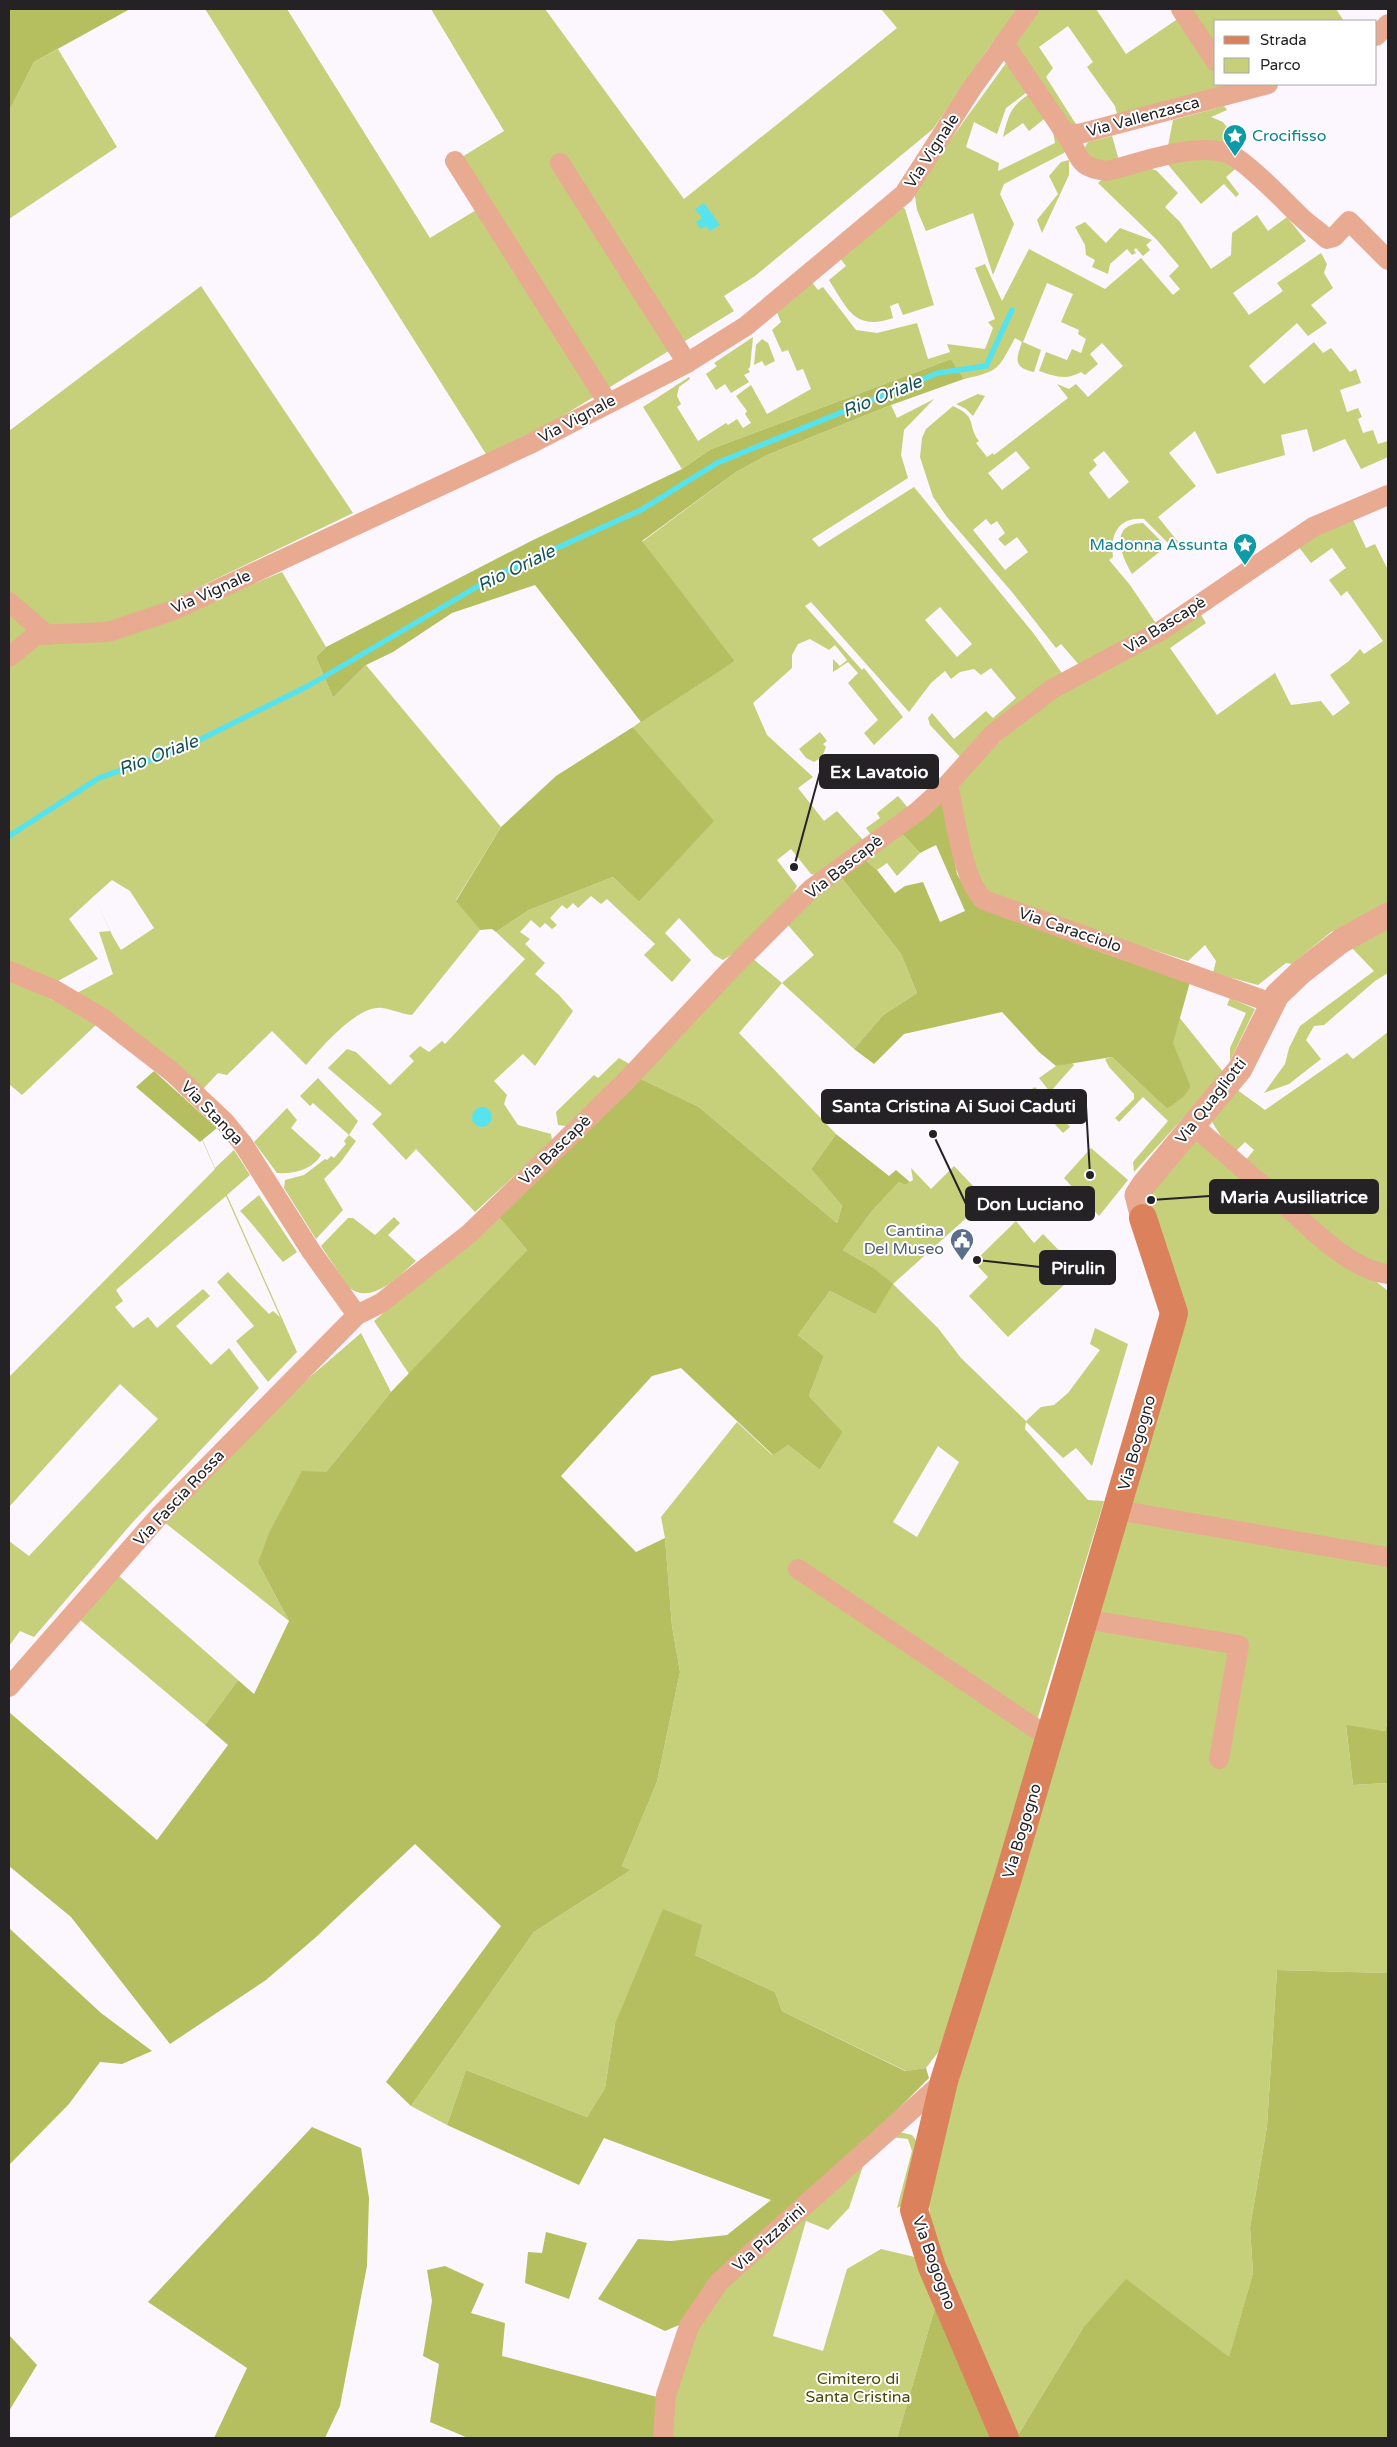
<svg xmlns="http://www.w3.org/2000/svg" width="1397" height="2447" viewBox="0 0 1397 2447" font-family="'Varela Round',sans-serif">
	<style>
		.green { fill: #c6cf7a; fill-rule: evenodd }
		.forest { fill: #b6bf60 }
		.water { fill: #56e3ed }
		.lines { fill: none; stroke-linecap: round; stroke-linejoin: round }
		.stream { stroke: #56e3ed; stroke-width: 5.5 }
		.minor { stroke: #e8ab91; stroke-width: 20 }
		.tertiary { stroke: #e8ab91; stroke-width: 25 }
		.secondary { stroke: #db825c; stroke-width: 28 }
		.labels { text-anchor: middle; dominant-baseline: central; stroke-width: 4; stroke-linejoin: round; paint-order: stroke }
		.street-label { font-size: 16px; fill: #252226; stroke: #fff }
		.culture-label { font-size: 16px; fill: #0d838f; stroke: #fff; text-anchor: start }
		.service-label { font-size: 16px; fill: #4e5e75; stroke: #fff; text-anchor: end }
		.park-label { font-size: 16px; fill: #474c00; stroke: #fff }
		.water-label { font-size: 18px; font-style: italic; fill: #145155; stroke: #fff }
		.leader { fill: none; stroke: #252226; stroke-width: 2 }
		.callout-dot { fill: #252226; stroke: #fff; stroke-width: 2 }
		.callout { fill: #252226; stroke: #252226; stroke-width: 2 }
		.callout-label { font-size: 18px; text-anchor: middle; font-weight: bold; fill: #fff }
	</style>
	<rect width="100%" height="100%" fill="#fcf6fe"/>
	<g class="green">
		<path d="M205,9H287L430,238L486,204L462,157L504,131L431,9H545L684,199L897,28L881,9H1019L987,50L933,129L755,276L724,296L734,311L543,428L486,454Z"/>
		<path d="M1038,9H1096L1126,54L1182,16L1216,69V84H1223V88L1118,118L1115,106L1087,67L1093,62L1068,26L1039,47L1053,68L1046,77L1079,129L1069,131L1012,45Z"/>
		<path d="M1187,9H1336L1344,21H1216V54Z"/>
		<path d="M58,49L117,147L9,219V111L34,62Z"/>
		<path d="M1009,59L1031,89L1006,108L997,134L974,122L966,147L999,163L998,171L1055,143L1053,132L1069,145L1064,153L1004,184L1000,194L1014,224L993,275L973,213L926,231L917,210L914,190Z"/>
		<path d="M1033,92L1048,116L1029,131L1023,123L1003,137C1009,113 1011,105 1033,92Z"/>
		<path d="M1224,106L1227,110L1211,117L1223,122L1232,134L1224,140L1231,151H1167L1173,120Z"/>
		<path d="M1112,136L1120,164H1096L1084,149L1088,142Z"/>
		<path d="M1199,154L1241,164L1226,177L1239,194L1236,197L1224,184L1201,204L1165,161Z"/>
		<path d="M1069,160V175L1042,233L1037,220L1058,194L1049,176L1061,162Z"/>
		<path d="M1147,167L1157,171L1178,193L1165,207L1180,222L1211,269L1231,255L1232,233L1257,215L1268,231L1287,217L1306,241L1233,293L1249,315L1283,291L1277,283L1321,253L1327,264L1324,273L1333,288L1311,305L1327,323L1308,336L1297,323L1249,366L1264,384L1314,342L1323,353L1331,348L1350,372L1356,369L1361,383L1340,390L1347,412L1358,408L1362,417L1358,419L1363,433L1373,430L1378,444L1388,441V457L1361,469L1345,439L1313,452L1307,429L1281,435L1285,455L1217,474L1195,431L1169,453L1196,486L1158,517L1179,543L1173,548L1144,519C1119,517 1110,533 1113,557L1109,560L1130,585L1155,622L1148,631L1080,666L1061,644L1056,648L1012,592L947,517L933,497L920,457L922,438L926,429L953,406C979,418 966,424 979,441L976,443L987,457L993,453L994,455L1068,398L1057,384L1069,389L1076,384L1088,397L1123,366L1102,343L1090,354L1098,364L1085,375L1081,372C1066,381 1054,376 1039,371L1046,352L1067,360L1072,349L1081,353L1086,339L1078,334L1079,330L1061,322L1073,294L1047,283L1023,342L1041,350L1034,372C1013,368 1016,359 1022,342L1015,338C998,369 1000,371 964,379L951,359L711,449L682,469L643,407L689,377L690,379L679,387L677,396L681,404L677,407L698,441L726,423L728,425L737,419L743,428L751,423L745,414L747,411L736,396L751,385L767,414L811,389L803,369L797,371L788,350L782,352L772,330L781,322L776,310L811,281L818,290L823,287L856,330L877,333L917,323L928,359L950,352L947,344L985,349L993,328L988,322L995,319L975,268L985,264L1002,301L1029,249L1105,289L1141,258L1173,295L1180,289L1169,276L1179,266L1157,240L1098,183L1106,176ZM1016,451L1030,468L1002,490L988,473ZM1104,451L1129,482L1109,499L1089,473L1097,465L1093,460ZM986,519L991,525L997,521L1005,533L998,539L1005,546L1017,537L1028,552L1005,570L973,530Z"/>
		<path d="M899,205L905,209L934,305L903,315L898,303L890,306L893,318C855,331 848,310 829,280L846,266L839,257Z"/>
		<path d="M1085,222L1106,243L1120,228L1152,240L1146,245L1150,250L1143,256L1136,248L1134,250L1136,253L1132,255L1127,249L1110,264L1108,274L1092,267L1095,260L1086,255L1085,245L1075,227Z"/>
		<path d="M201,286L353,513L133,619L103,626L48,628L9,592V431Z"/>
		<path d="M753,337L750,367L748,369L750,372L744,375L749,382L731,393L725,384L716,390L706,374L717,366L714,363Z"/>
		<path d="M762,339L768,343L775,361L765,366L762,361L754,365L756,345Z"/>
		<path d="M978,394L985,396L973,416L966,409L956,404Z"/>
		<path d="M934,399L904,430L901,455L908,478L812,539L819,547L914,487L1034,634L1064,676L962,759L930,725L928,718L932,713L954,739L986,711L993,718L1016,698L991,668L981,675L974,669L960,672L951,679L945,671L931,683L909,712L811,602L805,606L862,670L864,668L903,717L874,745L864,733L878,720L848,683L858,673L848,662L833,672V659L840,666L847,660L835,645L829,650L810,639L798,644L792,655V668L753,703L767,735L813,777L798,788L824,821L837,811L863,840L820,876L811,874L791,849L777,860L797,886C784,912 749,945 723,960L714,955L679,918L665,933L691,960L672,982L644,955L655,944L607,899L601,904L591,896L578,908L573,903L567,909L562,905L550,918L557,925L552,929L545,923L540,928L531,920L520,932L530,939L525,944L545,963L535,974L559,995L573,1011L535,1066L523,1054L494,1081L507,1095L504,1104L518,1125L551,1134L552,1141L475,1212L416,1149L406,1160L372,1124L382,1114L328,1068L347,1049L356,1052L390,1085L414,1061L409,1056L420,1046L429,1052L442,1041L445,1044L525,959L496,932L529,910L613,877L639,902L713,821L633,727L668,702L735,661L642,542L736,472L767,455L891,405L897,418ZM940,607L972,644L957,657L925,620Z"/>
		<path d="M1353,520L1366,548L1375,544L1388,570V905L1331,932L1292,964L1286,963L1258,985L1213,973L1216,961L1205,945L1188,961L988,897L971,871L956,779L1054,695L1199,612L1206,623L1170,648L1217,715L1275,673L1291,705L1321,701L1333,716L1350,703L1330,675L1349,661L1360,649L1364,654L1383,641L1347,591L1341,596L1329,580L1346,568L1332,548L1311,563L1298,546L1326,527Z"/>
		<path d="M1143,523L1163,543V549L1132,574C1120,554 1109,524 1143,523Z"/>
		<path d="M282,572L326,647L316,657L333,698L366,665L501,827L456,900L480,930L412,1015C401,1014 392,1009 382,1008C357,1005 321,1048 306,1065L272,1031L227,1075L218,1073L203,1089L168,1061L215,1168L234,1150L250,1175L227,1195L297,1352L268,1382L236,1341L254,1326L217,1282L228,1272L269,1314L273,1311L280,1317L226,1196L116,1290L123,1301L115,1307L133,1328L148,1317L157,1328L203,1289L210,1296L176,1326L211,1365L229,1348L259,1388L132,1523L34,1637L20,1631L9,1646V1541L29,1556L158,1419L120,1384L9,1507V1377L215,1169L166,1059L77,993L113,974L99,932L110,931L94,896L69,919L98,959L58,981L9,963V664L37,642L206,603ZM112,880L130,891L154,928L121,950L113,937L94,896Z"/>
		<path d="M9,608L31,628L9,651Z"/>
		<path d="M820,732L827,741L823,744L826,747L822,757L814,762L806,758L799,749Z"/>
		<path d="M898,796L908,808L872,836L866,828L880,818L877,813Z"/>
		<path d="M895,826L920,853L897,876L887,863L877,870L861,856Z"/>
		<path d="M837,872L901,954L917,993L883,1015L854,1049L782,983L739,1033L836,1134L811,1169L842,1206L837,1223L699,1107L637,1077L752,958L782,983L814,955L780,916Z"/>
		<path d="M1388,924V973L1375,981L1324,1025L1314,1026L1306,1040L1321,1059L1289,1084L1264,1093L1285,1064L1289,1048L1300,1026L1374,971L1351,947Z"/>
		<path d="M9,978L98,1023L22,1095L9,1084Z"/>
		<path d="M1230,998L1255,1009L1230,1061V1048L1246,1013L1227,1005Z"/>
		<path d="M1179,1017L1224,1073L1134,1172L1133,1162L1168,1121L1143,1097L1119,1122L1115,1118L1134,1099V1094L1109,1067L1105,1059L1112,1057L1167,1109L1191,1087L1172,1043Z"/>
		<path d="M1388,1032V1267C1354,1263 1275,1186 1245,1161L1254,1150L1245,1142L1235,1152L1224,1141L1212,1122L1236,1089L1265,1110L1347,1053L1353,1059Z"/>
		<path d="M619,1058L628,1063L629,1069L566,1126L558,1125L556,1112L594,1075L598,1078Z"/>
		<path d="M1071,1062L1074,1065L1050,1092L1039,1078L1056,1066Z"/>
		<path d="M318,1078L358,1121L349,1135L356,1141L340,1163L324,1179L343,1210L316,1239L284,1188L285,1180L304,1175L325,1159L327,1160L331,1156L334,1158L346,1144L344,1141L349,1135L313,1103L310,1106L300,1096Z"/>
		<path d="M1035,1087L1070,1127L1063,1133L1026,1093Z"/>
		<path d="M287,1108L297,1120L291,1128L321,1155C312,1170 293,1174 277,1173L254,1142Z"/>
		<path d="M1197,1138L1388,1291V1721L1385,1731L1346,1726L1353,1785L1388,1783V1973L1277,1970L1267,2126L1250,2228L1253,2273L1229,2358L1083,2328L1018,2435L948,2272L930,2218L927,2171L1137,1489L1181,1308L1147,1198Z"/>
		<path d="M1091,1148L1128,1180L1099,1216L1064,1178Z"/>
		<path d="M954,1166L976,1189L974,1191L984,1202L893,1284L938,1328L961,1358L1026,1421L1041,1407L1054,1405L1068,1393L1100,1350L1090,1344L1095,1328L1128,1344L1092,1466L1076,1448L1063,1458L1026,1422L1025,1429L1088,1500L1104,1501L1036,1724L1037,1737L1000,1867L939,2051L926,2068L906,2071L782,2011L775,1992L695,1955L615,2024L605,2088L587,2117L466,2070L447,2125L411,2106L534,1932L631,1870L622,1866L657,1782L680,1672L672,1626L665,1538L661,1517L737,1422L772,1455L788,1445L820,1470L843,1432L809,1396L824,1356L798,1335L830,1291L875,1314L872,1267L843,1250L872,1211L899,1182L905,1185L913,1180L911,1168L931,1189ZM938,1446L959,1462L917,1537L893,1522Z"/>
		<path d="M259,1195L297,1252L283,1262C268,1245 256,1227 240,1211Z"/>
		<path d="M498,1216L527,1250L409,1374L374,1321Z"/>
		<path d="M394,1217L400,1223L388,1235L416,1261C399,1276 373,1305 349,1288L321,1246L348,1218H353L375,1235Z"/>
		<path d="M1016,1221L1034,1243L1043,1234L1079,1271L1008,1337L969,1296L988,1277L974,1262Z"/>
		<path d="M361,1333L391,1392L326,1472L258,1563L289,1621L164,1522L288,1396Z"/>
		<path d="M119,1576L238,1680L205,1725L78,1618Z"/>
		<path d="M899,2132L912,2135L917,2142L905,2204L897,2208L912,2151L908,2139L891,2137Z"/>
		<path d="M866,2157L849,2208L828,2230L806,2221L773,2336L823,2351L847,2269L881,2249L919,2258L939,2294L897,2438H667L673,2392L695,2328L722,2289Z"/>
	</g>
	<g class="forest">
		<path d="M9,9H130L34,62L9,111Z"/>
		<path d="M951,359L964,379L891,405L767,455L736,472L642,541L735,661L641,722L535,585L452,613L393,652L366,665L333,698L316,657L326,647L531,541L682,469L711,449Z"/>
		<path d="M633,727L714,821L639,902L613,877L529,910L496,932L492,929L480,930L456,901L501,827L556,776Z"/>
		<path d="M943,801L957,874L975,905L1106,954L1190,982L1173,1043L1191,1087L1183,1097L1167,1109L1112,1057L1056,1066L1039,1052L1002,1012L904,1034L874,1064L854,1049L883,1015L917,993L901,954L837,872L861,856L877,870L895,893L905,886L923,882L940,922L965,911L936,845L920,853L895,826Z"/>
		<path d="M154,1071L217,1128L200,1142L136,1087Z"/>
		<path d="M637,1077L699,1107L837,1223L842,1206L811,1169L836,1134L889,1176L896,1170L910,1182L905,1185L899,1182L872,1211L843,1250L872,1267L893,1284L875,1314L830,1291L798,1335L824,1356L809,1396L843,1432L820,1470L788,1445L773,1455L681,1368L652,1376L561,1476L636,1552L665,1538L672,1626L680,1672L657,1782L622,1866L631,1870L534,1932L411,2106L386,2082L501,1926L415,1844L315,1938L266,1980L170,2044L71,1917L9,1866V1712L157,1840L228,1745L205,1725L238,1680L254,1694L289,1621L258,1563L269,1533L302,1471L326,1472L391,1392L527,1250L498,1216Z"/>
		<path d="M1388,1721V1783L1353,1785L1346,1725L1385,1731Z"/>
		<path d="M663,1909L702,1925L695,1955L775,1992L782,2011L905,2071L926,2068L929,2078L686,2322L665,2331L598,2299L638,2239L671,2241L727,2235L771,2200L604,2138L579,2185L447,2125L466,2070L587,2117L605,2088L615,2024Z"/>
		<path d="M9,1928L101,2013L152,2051L122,2064L100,2062L69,2104L9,2165Z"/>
		<path d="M1277,1970L1388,1973V2438H1019L1018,2435L1083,2328L1126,2279L1229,2357L1253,2273L1250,2228L1267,2126Z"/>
		<path d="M312,2127L361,2148L369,2198L367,2266L340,2406L325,2438H214L247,2368L148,2302Z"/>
		<path d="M546,2232L587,2243L569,2299L525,2283L528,2252L542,2253Z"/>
		<path d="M445,2266L484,2284L471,2313L505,2323L502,2356L661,2398L659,2438H468L430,2422L439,2364L423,2356L432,2301L427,2270Z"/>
		<path d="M939,2294L998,2438H897Z"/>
		<path d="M9,2335L37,2365L9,2411Z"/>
	</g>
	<g class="water">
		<path d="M704,203L720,225L710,231L706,226L701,229L696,222L702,218L695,209Z"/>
		<circle cx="482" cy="1117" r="10"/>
	</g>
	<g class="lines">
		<path class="stream" d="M9,836L99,778L181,749L310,685L497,575L641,510L717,463L938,373L986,366L1012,310"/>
		<g class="minor">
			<path d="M1181,9L1216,62"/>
			<path d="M1376,36L1388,24"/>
			<path d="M1004,43L1065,133L1079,134L1268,84"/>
			<path d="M1065,133C1082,156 1074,167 1107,171C1140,163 1194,142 1227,153C1245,159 1285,202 1301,217C1309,225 1319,231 1327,239L1334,237L1349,221L1388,260"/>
			<path d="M455,161L608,403"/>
			<path d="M560,163L687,363"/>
			<path d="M9,602L47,635"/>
			<path d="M9,657L36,635L108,632L174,610L528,445L687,363L746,326L904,194L972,88L1029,9"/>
			<path d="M948,784C955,815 962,880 984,900L1272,1003"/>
			<path d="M9,971L55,990L101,1017L172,1072L225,1122L243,1144L311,1251L357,1315"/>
			<path d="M1194,1126C1222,1150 1250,1175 1278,1199C1307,1224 1349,1270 1388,1274"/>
			<path d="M1117,1510L1388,1557"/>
			<path d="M798,1569L1050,1738"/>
			<path d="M1084,1619L1239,1645L1219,1759"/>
			<path d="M9,1687L160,1515L357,1315L381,1303L470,1233L625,1082L729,971L811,889L917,812L948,784L993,734L1052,689L1162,630L1313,527L1388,495"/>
			<path d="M663,2438L666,2395L689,2326L719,2282L944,2081"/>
		</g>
		<path class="tertiary" d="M1143,1218L1137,1195L1145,1183L1240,1069L1277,995L1300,973L1341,941L1388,915"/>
		<path class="secondary" d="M1005,2438L932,2267L914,2210L944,2081L1008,1878L1172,1321L1174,1313L1143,1218"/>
	</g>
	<defs>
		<g id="sight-pin" transform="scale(1.25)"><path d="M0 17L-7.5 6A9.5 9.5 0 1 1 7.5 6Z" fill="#0f9aa8" stroke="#fff"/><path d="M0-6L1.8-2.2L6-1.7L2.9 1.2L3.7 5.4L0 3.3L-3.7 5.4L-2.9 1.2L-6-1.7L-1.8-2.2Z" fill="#fff"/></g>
		<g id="civic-pin" transform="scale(1.25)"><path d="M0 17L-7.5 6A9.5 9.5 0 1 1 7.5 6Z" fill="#5c6f8a" stroke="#fff"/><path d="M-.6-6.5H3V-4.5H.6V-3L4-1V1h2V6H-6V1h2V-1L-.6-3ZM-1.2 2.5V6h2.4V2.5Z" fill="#fff"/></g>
	</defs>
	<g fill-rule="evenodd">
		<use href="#sight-pin" x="1235" y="136"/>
		<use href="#sight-pin" x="1245" y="545"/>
		<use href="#civic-pin" x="962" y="1240"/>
	</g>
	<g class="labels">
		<g class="street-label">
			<text transform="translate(1143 117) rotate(-15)">Via Vallenzasca</text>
			<text transform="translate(932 151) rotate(-57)">Via Vignale</text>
			<text transform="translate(577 419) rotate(-28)">Via Vignale</text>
			<text transform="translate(211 592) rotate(-24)">Via Vignale</text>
			<text transform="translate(1165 625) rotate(-32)">Via Bascapè</text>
			<text transform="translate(844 867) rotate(-38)">Via Bascapè</text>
			<text transform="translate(1070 930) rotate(19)">Via Caracciolo</text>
			<text transform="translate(1211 1101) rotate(-52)">Via Quagliotti</text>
			<text transform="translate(212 1113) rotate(46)">Via Stanga</text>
			<text transform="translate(555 1150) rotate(-44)">Via Bascapè</text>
			<text transform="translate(1137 1443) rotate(-74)">Via Bogogno</text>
			<text transform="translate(179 1498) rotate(-47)">Via Fascia Rossa</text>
			<text transform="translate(1022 1831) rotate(-73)">Via Bogogno</text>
			<text transform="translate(769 2238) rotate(-42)">Via Pizzarini</text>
			<text transform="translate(934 2263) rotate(70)">Via Bogogno</text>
		</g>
		<g class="culture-label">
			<text x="1252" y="136">Crocifisso</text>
			<text x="1228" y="545" text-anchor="end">Madonna Assunta</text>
		</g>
		<g class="service-label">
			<text x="944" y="1231">Cantina<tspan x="944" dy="18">Del Museo</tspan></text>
		</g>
		<g class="park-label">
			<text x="858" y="2379">Cimitero di<tspan x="858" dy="18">Santa Cristina</tspan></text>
		</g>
		<g class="water-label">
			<text transform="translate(882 396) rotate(-22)">Rio Oriale</text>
			<text transform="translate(516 568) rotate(-26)">Rio Oriale</text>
			<text transform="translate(158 755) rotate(-21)">Rio Oriale</text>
		</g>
	</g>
	<path class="leader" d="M794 867L820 772M1090 1175L1086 1106M1151 1200L1210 1196M933 1134L966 1204M977 1260L1040 1267"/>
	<g class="callout-dot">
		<circle cx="794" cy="867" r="5"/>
		<circle cx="1090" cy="1175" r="5"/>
		<circle cx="1151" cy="1200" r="5"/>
		<circle cx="933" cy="1134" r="5"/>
		<circle cx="977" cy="1260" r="5"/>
	</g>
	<g class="callout">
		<rect x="820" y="755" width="118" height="33" rx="5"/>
		<rect x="822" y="1090" width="264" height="33" rx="5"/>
		<rect x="1210" y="1180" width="168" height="33" rx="5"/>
		<rect x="966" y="1187" width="128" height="33" rx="5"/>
		<rect x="1040" y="1251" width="75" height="33" rx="5"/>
	</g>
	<g class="callout-label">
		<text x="879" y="778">Ex Lavatoio</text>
		<text x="954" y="1112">Santa Cristina Ai Suoi Caduti</text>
		<text x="1294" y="1203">Maria Ausiliatrice</text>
		<text x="1030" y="1210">Don Luciano</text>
		<text x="1078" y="1274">Pirulin</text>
	</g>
	<rect width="1397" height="2447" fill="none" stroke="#252226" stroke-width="20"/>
	<rect x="1214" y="20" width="162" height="65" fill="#ffffff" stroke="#a8a7a8"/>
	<rect x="1224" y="36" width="25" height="8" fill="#db825c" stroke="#a8a7a8"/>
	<text x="1260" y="45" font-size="15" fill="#252226">Strada</text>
	<rect x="1224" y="58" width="25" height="15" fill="#c6cf7a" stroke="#a8a7a8"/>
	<text x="1260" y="70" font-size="15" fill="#252226">Parco</text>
</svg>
